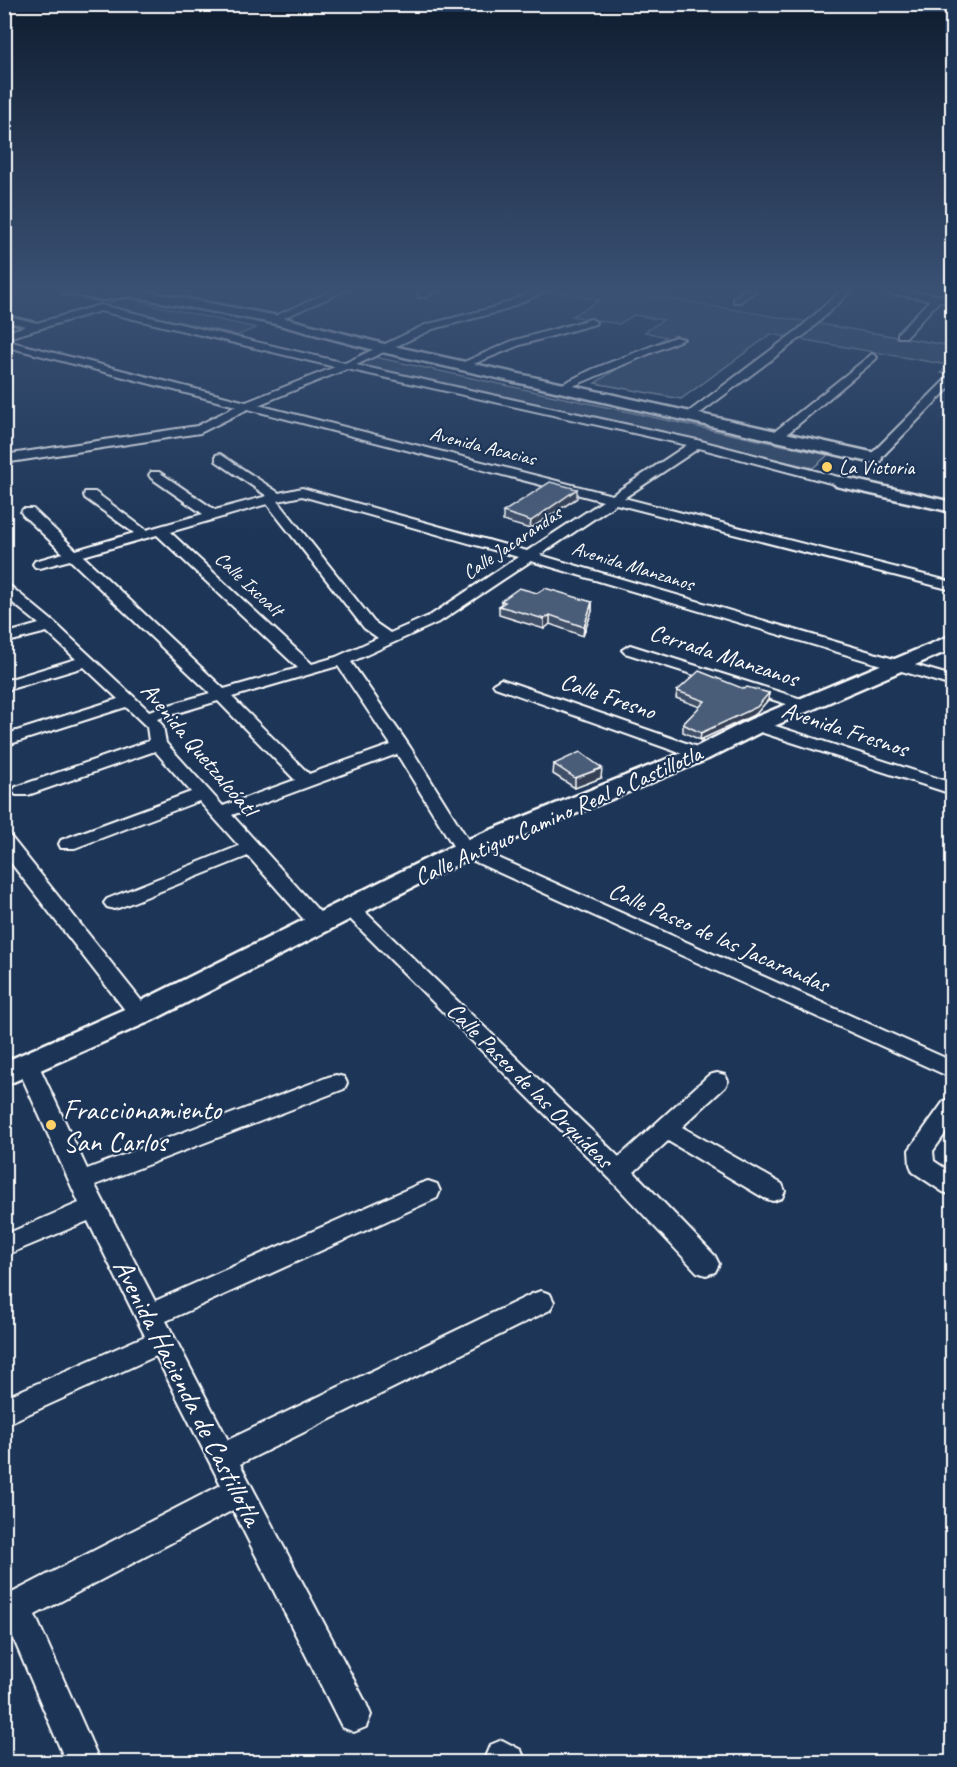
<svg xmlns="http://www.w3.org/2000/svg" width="957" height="1767" viewBox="0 0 957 1767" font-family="Caveat,sans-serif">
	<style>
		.green { fill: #364b69; stroke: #9aa5b4; stroke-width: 1.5 }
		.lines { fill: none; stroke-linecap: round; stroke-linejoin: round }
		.street-casing { stroke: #fff; stroke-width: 4 }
		.secondary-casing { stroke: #fff; stroke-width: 5 }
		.street { fill: #1d3557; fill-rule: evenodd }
		.secondary { fill: #1d3557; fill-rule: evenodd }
		.wall { fill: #405068; stroke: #fff; stroke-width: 1.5 }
		.shaded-wall { fill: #344155; stroke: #fff; stroke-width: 1.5 }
		.building { fill: #4a5d79; stroke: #fff; stroke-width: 1.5 }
		.poi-dot { fill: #ffd166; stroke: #1d3557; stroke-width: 2 }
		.labels { text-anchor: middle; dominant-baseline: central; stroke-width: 4.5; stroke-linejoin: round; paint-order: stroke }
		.far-street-label { font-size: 20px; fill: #fff; stroke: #1d3557 }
		.far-poi-label { font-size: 20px; fill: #fff; stroke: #1d3557; text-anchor: start }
		.street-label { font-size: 24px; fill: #fff; stroke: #1d3557 }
		.near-poi-label { font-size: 28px; fill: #fff; stroke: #1d3557; text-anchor: start }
		.near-street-label { font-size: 28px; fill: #fff; stroke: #1d3557 }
	</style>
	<rect width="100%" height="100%" fill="#1d3557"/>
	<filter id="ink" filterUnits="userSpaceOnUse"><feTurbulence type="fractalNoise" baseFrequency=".0167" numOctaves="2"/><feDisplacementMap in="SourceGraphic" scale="12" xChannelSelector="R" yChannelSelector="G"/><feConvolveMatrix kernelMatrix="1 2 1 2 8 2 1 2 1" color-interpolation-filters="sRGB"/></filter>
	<g filter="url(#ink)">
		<g class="green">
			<path d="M563,290H616L952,346V375L941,373L948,365L771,334L681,399L595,383L666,337L645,332L663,320L634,315L619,324L572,316L600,300L558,292Z"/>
			<path d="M122,298L256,328L238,335L104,305Z"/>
			<path d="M375,357L828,455L813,468L356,367Z"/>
		</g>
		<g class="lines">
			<g class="street-casing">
				<g id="street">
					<path d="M334,290H347L276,321L268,319Z"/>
					<path d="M425,290H437L425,297H419V293Z"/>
					<path d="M536,290H549L502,311L433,329L356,365L697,440L846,479L848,482L842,486L699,448L624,498L952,582V590L616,504L540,555L952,676V686L531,561L441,621L351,662L410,747L472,846L952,1061V1078L458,854L397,754L232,815L327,920L330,925L327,930L320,931L313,930L248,856L121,907L114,909L107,907L104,903L107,899L239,846L199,801L75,848H61L59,844L61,840L191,792L155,751L28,795H16L13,791L16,787L149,741L147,727L126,707L4,746V735L118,699L84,667L4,691V681L76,659L47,632L4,643V634L39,624L4,596V584L9,585L55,623L149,711L210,693L70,560L40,568L35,567L33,564L35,561L63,553L23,515L21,512L23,509H33L76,550L134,533L85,498L84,495L85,492H95L146,530L203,514L151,478L149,475L151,472H159L215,510L267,496L216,461V455L220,454L279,493L302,488L527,551L603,501L248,409L200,433L4,463V455L197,426L236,406L4,346V340L246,402L335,367L100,311L4,339V333L26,326L4,321V315L37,323L100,305L345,363L425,325L496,307ZM347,369L687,445L612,495L258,405ZM302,496L518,557L431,615L390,633L374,622L278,501ZM267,504L364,628L378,638L336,657L312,664L170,532ZM157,535L298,668L224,689L83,556ZM338,666L391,745L309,774L232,697ZM218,701L295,780L223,806L166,743L163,726L157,719Z"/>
					<path d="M745,290H756L740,302H734V298Z"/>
					<path d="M842,290H852L807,333L695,417H687V413L799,329Z"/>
					<path d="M881,290H903L952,297V303L939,301L906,337H898V333L930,300L886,293Z"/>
					<path d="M591,319L596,322L595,324L520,345L466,367L462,368L457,365L512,341Z"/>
					<path d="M675,337L684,339L566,389L562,390L556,387L593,369Z"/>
					<path d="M872,354L877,357L876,359L782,438H774V432Z"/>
					<path d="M952,376V385L878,461H870V455L948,377Z"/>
					<path d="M630,645L811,702L813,705L811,708H799L625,653L622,650Z"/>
					<path d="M501,679L706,750L709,754L706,758H694L495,687L493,684Z"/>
					<path d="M757,720L952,783V794L751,729L749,725L751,721Z"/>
					<path d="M4,835L11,837L148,1009L151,1014L148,1019L140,1021L132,1019L4,854Z"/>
					<path d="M351,903L358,905L619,1157L709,1075L717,1073L725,1075L728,1081L725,1087L682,1127L782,1184L785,1191L782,1198L773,1201L764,1198L668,1141L634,1172L715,1256L719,1264L715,1272L706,1275L697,1272L610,1179L344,913L341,909L344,905Z"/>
					<path d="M28,1058L36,1060L39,1066L87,1169L328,1077L336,1075L344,1077L347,1083L344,1089L95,1185L155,1301L419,1184L428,1181L437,1184L440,1191L437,1198L166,1321L228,1440L532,1294L541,1291L550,1294L554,1302L550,1310L240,1464L366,1703L371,1715L366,1727L354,1732L342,1727L233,1510L35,1615L100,1762H66L9,1628L4,1630V1597L221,1485L156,1356L4,1425V1398L145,1336L88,1221L4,1256V1235L79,1203L17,1066L20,1060Z"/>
					<path d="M952,1098V1124L933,1151L934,1161L952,1173V1195L943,1192L913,1172L910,1165L909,1150L944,1101Z"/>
					<path d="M502,1740L521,1750L526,1762H487L485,1757L490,1745Z"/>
				</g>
			</g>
			<g class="secondary-casing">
				<g id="secondary">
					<path d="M62,290L102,292L139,290L273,315L384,344L880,454L882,458L880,462L874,463L382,352L272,323L130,296L102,300L64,293Z"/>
					<path d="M842,477L952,502V512L836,486L833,482L836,478Z"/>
					<path d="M952,635V649L765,730L708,759L474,856L151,1021L4,1086V1062L129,1007L456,844L692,749L749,720Z"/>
				</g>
			</g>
			<use href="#street" class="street"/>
			<use href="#secondary" class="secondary"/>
		</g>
		<g class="wall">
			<path d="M577,498L530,529L503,521V512Z"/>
			<path d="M537,593L592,602V611L583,636L550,624L544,629L499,615V606L501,605V601Z"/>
			<path d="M744,689L769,693L768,700L756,714L700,740L683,732V724L700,707L676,698L677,691Z"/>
			<path d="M554,764L601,778L575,788L553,774Z"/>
		</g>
		<g class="shaded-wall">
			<path d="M577,489V498L530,529L531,521Z"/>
			<path d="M592,602V611L583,636L584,627Z"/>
			<path d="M550,615V624L544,629V619Z"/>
			<path d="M769,693L768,700L756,714L700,740L701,733Z"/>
			<path d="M602,768L601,778L575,788V778Z"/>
		</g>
		<g class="building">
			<path d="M550,482L577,489L531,521L503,512Z"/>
			<path d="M519,588L537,593L545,588L592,602L584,627L550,615L544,619L499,606L505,602L501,601Z"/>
			<path d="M699,671L744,689L747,687L769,693L757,707L701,733L683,724L705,701L677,691Z"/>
			<path d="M580,752L602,768L575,778L554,764Z"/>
		</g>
	</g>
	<linearGradient id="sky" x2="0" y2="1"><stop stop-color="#101d30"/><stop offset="0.54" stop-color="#3a5174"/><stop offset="1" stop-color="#3a5174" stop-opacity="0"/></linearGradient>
	<rect width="957" height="537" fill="url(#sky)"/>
	<g class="poi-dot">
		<circle cx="827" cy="467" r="6"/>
		<circle cx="51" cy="1125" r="6"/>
	</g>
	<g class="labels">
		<g class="far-street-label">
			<text transform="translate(483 446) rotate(14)">Avenida Acacias</text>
			<text transform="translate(512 543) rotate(-34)">Calle Jacarandas</text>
			<text transform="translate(633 566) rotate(17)">Avenida Manzanos</text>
			<text transform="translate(249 584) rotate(43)">Calle Ixcoalt</text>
		</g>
		<g class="far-poi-label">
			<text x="839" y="467">La Victoria</text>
		</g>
		<g class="street-label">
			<text transform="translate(724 655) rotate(18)">Cerrada Manzanos</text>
			<text transform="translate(608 696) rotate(19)">Calle Fresno</text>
			<text transform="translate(845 729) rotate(18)">Avenida Fresnos</text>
			<text transform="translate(199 749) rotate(50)">Avenida Quetzalcóatl</text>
			<text transform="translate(558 815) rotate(-24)">Calle Antiguo Camino Real a Castillotla</text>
			<text transform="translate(719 937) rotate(24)">Calle Paseo de las Jacarandas</text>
			<text transform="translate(530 1085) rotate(45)">Calle Paseo de las Orquídeas</text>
		</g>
		<g class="near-poi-label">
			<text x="63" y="1109">Fraccionamiento<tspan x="63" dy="32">San Carlos</tspan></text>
		</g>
		<g class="near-street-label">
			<text transform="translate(188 1392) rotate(63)">Avenida Hacienda de Castillotla</text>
		</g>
	</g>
	<rect width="957" height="1767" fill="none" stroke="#1d3557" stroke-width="24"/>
	<rect x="12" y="12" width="933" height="1743" fill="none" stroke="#fff" stroke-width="2" filter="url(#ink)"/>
</svg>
